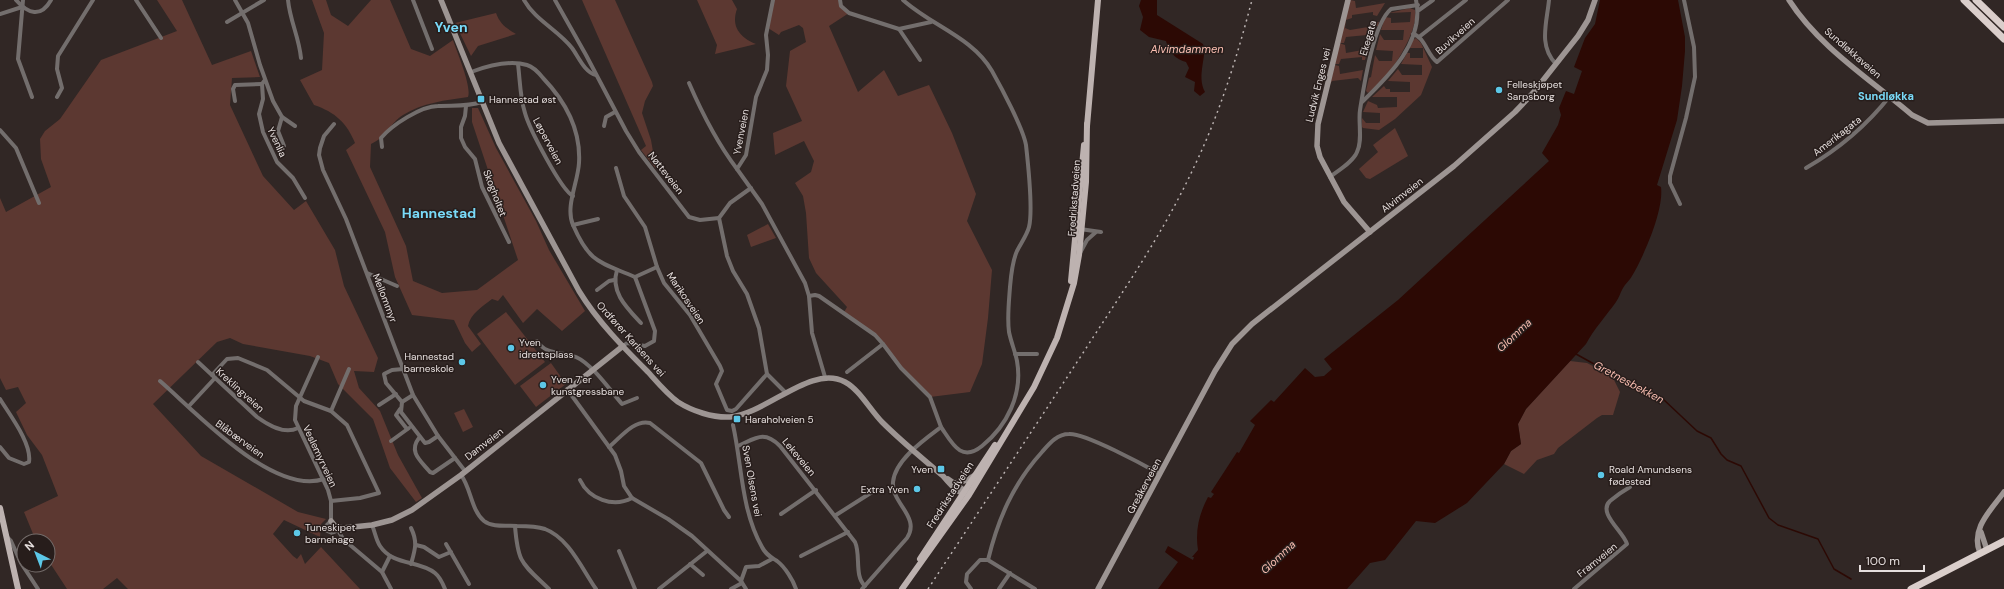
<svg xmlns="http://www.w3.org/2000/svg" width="2004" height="589" viewBox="0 0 2004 589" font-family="'DM Sans',sans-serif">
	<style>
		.green { fill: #5c3831 }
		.water { fill: #2c0904 }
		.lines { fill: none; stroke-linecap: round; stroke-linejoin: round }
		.stream { stroke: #2c0904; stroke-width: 1.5 }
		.street { stroke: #736e6d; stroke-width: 4 }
		.secondary { stroke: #9d9593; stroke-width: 5.5 }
		.primary { stroke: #bdb2b0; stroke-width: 6 }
		.highway { stroke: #dacecb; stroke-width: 7 }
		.rail { stroke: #bbb3b2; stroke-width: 1.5; stroke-dasharray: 2 4; stroke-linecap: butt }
		.poi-dot { fill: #5cc7e7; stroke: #271d1b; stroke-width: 1.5 }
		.labels { text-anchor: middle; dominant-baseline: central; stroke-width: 3; stroke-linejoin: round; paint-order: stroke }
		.street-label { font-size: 10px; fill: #e6dfde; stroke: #271d1b }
		.poi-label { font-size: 10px; fill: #e6dfde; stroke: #271d1b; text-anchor: start }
		.water-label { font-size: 11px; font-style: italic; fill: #fbbfb2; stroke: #271d1b }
		.neighbourhood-label { font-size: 11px; font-weight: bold; fill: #79daf8; stroke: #271d1b }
		.district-label { font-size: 14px; font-weight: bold; fill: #79daf8; stroke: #271d1b }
	</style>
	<rect width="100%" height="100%" fill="#312725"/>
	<g class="green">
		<path d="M157,0H182L212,65L251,51L260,77L232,78L230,105L263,176L294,210L306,201L335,250L344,286L378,358L374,372L354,371L359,388L380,411L398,455L422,498L416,502L390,468L373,419L338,384L329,363L310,356L243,344L230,338L217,342L153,404L201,456L298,512L326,519L321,524L320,537L284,520L273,534L293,556L297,559L301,554L305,564L321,547L360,589H128L117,578L103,589H67L48,560V541H36L24,512L58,496L42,455L27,435L16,412L26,403L18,387L6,390L0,378V198L6,212L51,187L41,159L40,139L45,131L60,119L101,60L177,31Z"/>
		<path d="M312,0H326L331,15L348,26L371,0H390L411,49L430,56L453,40C457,52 472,87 468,97C446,100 422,103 403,115C390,123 387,137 371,144L370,167L406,246L413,281L442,293L477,290L518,260L472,122V108H478L496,148L536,221L549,250L585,311L562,331L537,309L523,323L503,295L498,301L492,299C483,306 470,314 468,326L481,344L472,352L465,343L454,320L412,315L395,277L385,232L346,150L355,143C347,123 335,112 314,105L300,80L322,70L324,33Z"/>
		<path d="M582,0H615L652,82L653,86L645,101L642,113L651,140L656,169L641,150L646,146Z"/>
		<path d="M697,0H732L737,9C731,26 739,37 756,44L715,54L717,45Z"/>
		<path d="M773,0H838L849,13L829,26L858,92L884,70L898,96L929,85L952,133L976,194L967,221L992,270L988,318L982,364L970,392L930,397L911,379L875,335L843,314L847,307L816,273L809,258L806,213L803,196L795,183L811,172L814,161L804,141L775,155L773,133L802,121L786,86L790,51L806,42L803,28L799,25L781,32L779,35L768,28Z"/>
		<path d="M1350,0L1355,1L1356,8L1385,3L1377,16L1373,15V12L1352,15V18L1346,20L1345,28L1350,30L1374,26L1375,22H1379L1378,26H1374L1371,39H1368L1367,35L1346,37L1344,43H1339Z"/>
		<path d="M1410,8L1415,10C1420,31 1386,84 1368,93L1366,91L1369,78L1371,77L1375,55L1379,61H1392L1393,51L1376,50L1380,34L1384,40H1403L1404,30H1381L1385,17L1391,18V23L1410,22L1411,12L1389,13Z"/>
		<path d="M496,13C500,24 506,28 516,34L478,46L471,56L455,23Z"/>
		<path d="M1416,38L1421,43L1432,67L1421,95L1395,119L1379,130L1363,128L1362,127V118L1366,123H1380V113L1363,112L1368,101L1377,105L1378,108L1397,107V97H1372L1384,86L1386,89H1390V92H1410V82L1388,81L1398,69L1402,75H1422V65L1401,64L1407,53H1410V58H1423V48H1409L1413,40Z"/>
		<path d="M1339,43L1345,45L1346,53L1368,49L1365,60H1362V57L1341,59L1339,64H1334Z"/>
		<path d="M1335,65L1339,66L1340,74L1363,70L1361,81L1358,78L1332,81L1329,86Z"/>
		<path d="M1395,128L1408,156L1370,179L1366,178L1359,169L1378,152L1373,145Z"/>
		<path d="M768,224L776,238L751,247L747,235Z"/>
		<path d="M506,312L545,362L515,385L477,334Z"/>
		<path d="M1570,361L1587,363L1612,376L1620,392L1613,415H1602L1597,418L1558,448L1554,454L1537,460L1524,474L1504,464L1511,451L1521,444L1518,424L1526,409Z"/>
		<path d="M551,363L566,384L536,407L520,386Z"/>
		<path d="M464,409L473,427L463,432L454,413Z"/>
	</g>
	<g class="water">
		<path d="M1141,0H1157V15L1203,44C1208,55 1196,75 1205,92L1200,96L1194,91L1195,82L1185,77L1189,68L1186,62C1175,59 1169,52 1166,41L1149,37L1140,30L1143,17L1139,6Z"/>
		<path d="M1600,0H1678L1685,37V51L1682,86L1677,120L1657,185L1661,187C1664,210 1644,256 1632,276C1630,280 1625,284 1623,288C1620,293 1619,298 1616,302C1606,316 1594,329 1586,344L1526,409L1518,424L1521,444L1511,451L1504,464L1467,503L1435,523L1416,521L1385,560L1370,563L1347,589H1158L1178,562L1165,552L1168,546L1193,560L1194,557H1192L1198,550C1195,531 1199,514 1208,497L1211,498L1214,494L1211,492L1237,452L1239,453L1255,425L1250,421L1271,400L1274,402L1305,368L1315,377L1324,376L1332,369L1324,359L1398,300L1549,161L1542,153L1558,125L1561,115L1559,108L1566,91L1574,94L1582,71L1574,67L1585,38L1595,24Z"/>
	</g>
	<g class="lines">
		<path class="stream" d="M1576,354L1648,394L1663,399L1697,431L1711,438L1721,454L1727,460L1741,466L1769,518L1778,525L1818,539L1834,569L1851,579"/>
		<g class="street">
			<path d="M16,0C28,14 41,18 51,0"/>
			<path d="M23,0L18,59L32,97"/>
			<path d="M136,0L161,38"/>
			<path d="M235,0L248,23L260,65L273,101L282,117L295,126"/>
			<path d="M288,0C290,21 299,37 301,58"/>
			<path d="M413,0L432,49"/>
			<path d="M524,0C535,20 558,30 572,48C578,56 585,73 596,75"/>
			<path d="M555,0L586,55L626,131L639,152L689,217L700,220L719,218"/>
			<path d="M773,0L766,35L768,55L767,70L756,97L746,155L737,169L762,204L805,283L809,296L812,333L825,377"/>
			<path d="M840,0L841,6L849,13L899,29L931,22"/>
			<path d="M903,0C932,26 972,37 992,71C1001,87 1023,128 1026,145C1028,163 1033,211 1029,227C1027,235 1021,243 1017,251C1012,262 1011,275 1010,287C1009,301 1007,318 1009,332C1011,342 1015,351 1017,361C1023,394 1007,426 982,446C961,463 952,443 941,427"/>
			<path d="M1549,0C1547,22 1538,46 1556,64"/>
			<path d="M1419,10L1433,0"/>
			<path d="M0,14L22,7"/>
			<path d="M227,22L264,0"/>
			<path d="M899,29L920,60"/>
			<path d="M1413,34C1425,37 1427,55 1437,62L1508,0"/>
			<path d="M1419,37L1466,0"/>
			<path d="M518,64C520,80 520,98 525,113C529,128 561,190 573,196"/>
			<path d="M471,72C487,66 510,60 527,65C534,67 539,73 543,78C565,101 581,130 579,163C578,182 565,207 573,225C590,264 600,262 635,277"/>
			<path d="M265,80L262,84L263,99L259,114L263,132L277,162L293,178L305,198"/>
			<path d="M689,83C702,113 718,144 737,169"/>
			<path d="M57,97L62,88L57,69L58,56L93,0"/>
			<path d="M235,101L233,89L235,85L262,84"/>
			<path d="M1362,102C1389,76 1425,41 1416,0"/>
			<path d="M466,106L465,116L461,127V138L465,147L475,159L482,187L509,242"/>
			<path d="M282,117L278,131L284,146"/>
			<path d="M334,124L324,136L320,148L319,155L323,170L346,219L413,395L438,436L465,471"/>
			<path d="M604,126L606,117L615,112"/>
			<path d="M0,130L16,148L39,203"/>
			<path d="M382,147L381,138C392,125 421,106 438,106C453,105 467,107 482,102"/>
			<path d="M616,168L624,196L645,227L657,267L664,283L690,315L720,366L722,371L716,384L727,410L732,411L736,409L767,374"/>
			<path d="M1806,168C1839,149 1867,125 1890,96"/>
			<path d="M1330,177C1339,170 1353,162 1357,152C1363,140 1358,123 1360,110C1364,85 1373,24 1391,9L1418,5"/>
			<path d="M751,188L730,203L719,218L727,256L733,271L747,294L759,328L767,374L786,393"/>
			<path d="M1680,204L1670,183V176L1686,118L1695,77L1694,47L1684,0"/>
			<path d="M573,225L598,219"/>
			<path d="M1080,229L1101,232"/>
			<path d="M1080,253L1087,240L1096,232"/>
			<path d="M617,270C610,292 627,308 641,323"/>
			<path d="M367,273L397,286"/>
			<path d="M597,290L609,281L614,280"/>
			<path d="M809,296L815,295L819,296L875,335L883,344L901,368L930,397L941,427C925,439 895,460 893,482C891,503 921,517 907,538L862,589"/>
			<path d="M537,341C547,356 561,351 576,357C592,364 610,390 622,404L637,398"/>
			<path d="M623,346L627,343L645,346L654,341L655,331L635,277L657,267"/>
			<path d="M1015,354H1037"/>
			<path d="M318,357L296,406L295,420L328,490L331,501V521L326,526L325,530L332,533L343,528"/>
			<path d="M198,362L257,417C268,425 284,435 298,428"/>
			<path d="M403,369L392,370L384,374L386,383L402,402L401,412L425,443L429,442L438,436"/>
			<path d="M847,372L883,344"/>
			<path d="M212,375L227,359L238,358L267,370L304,401L331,411L347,425L379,493L360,498L331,501"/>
			<path d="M160,381C196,412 273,496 324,479"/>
			<path d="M567,389L615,455L621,471L624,486L632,498L668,519L692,536L741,581L746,589"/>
			<path d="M0,399C9,414 32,443 29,462L24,464L9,458L0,447"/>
			<path d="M402,402L413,395"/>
			<path d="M379,405L396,394"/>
			<path d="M189,406L215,378"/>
			<path d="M400,409L396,415L407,429"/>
			<path d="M331,411L349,369"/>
			<path d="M733,425C742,465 741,510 762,547C766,555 771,557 777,561C785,567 793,580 796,589"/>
			<path d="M419,438C408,452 421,461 430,472L433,473L455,458"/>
			<path d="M391,441L409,428"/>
			<path d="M738,446C756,438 764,430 780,446L855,542C861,555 854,576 865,586"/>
			<path d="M609,447C620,438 634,419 650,423L701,463L724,510L729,517"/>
			<path d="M461,475C471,488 471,510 484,521C493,528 507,525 517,526C526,526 536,526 545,529C569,538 582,569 596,589"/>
			<path d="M580,480C589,499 613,508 632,498"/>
			<path d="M781,514L816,490"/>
			<path d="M836,515L877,489"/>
			<path d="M372,525C375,532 376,540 380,546C393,566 419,560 435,573C440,577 443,584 445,589"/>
			<path d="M515,526C518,564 522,563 549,589"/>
			<path d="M338,530L343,539L382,572L391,589"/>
			<path d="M7,537L11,541L21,563L38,589"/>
			<path d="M446,544L469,584"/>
			<path d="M416,545L424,547L439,557L451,552"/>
			<path d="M619,551L635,589"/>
			<path d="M801,556L848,532"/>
			<path d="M411,564C415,550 418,542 411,528"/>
			<path d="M690,564L703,575"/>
			<path d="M382,572L390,556"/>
			<path d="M741,581L746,567L759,566L772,559"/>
			<path d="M659,589L707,551"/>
			<path d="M731,589L742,583"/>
			<path d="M971,589L966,582L967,574L980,560H988"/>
			<path d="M999,589L1010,573"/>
			<path d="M1035,589L988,560C998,519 1013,484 1042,452C1049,444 1057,434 1069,434C1085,433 1144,465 1160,474"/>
			<path d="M1574,589L1627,544C1624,532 1597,513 1610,501C1616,496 1623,491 1630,487"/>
		</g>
		<g class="secondary">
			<path d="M441,0L499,143L579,291C598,322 623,347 648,372C657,382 667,394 678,402C692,411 713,418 730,417C768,413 811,364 845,382C860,390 870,410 882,422C901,441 922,458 943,476C949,483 957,493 966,494"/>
			<path d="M1348,0L1318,124L1317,146L1320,157L1344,202L1370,232"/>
			<path d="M1789,0C1819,47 1870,79 1912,115L1928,123L2004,121"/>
			<path d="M948,479L968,493"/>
			<path d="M956,483L967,480L975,475"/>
			<path d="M331,521L335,526L343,528L372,525L392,520L412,510L461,475L623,346"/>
			<path d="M1981,532L1987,550"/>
			<path d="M1980,553C1970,529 1991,510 2004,492"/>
			<path d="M1098,589L1215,371L1232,344L1252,324L1454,166L1515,112L1533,93L1578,36L1588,20L1595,0"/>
		</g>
		<g class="primary">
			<path d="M1087,126L1098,0"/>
			<path d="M1071,281L1084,145"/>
			<path d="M0,508L18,589"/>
			<path d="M920,559L995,445"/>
			<path d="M902,589L969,495L1034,387L1057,338L1074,283L1079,255L1086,182L1087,124"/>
		</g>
		<g class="highway">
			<path d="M1964,0L2004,39"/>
			<path d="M1976,0L2004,27"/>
			<path d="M1911,589L2004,541"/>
		</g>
		<path class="rail" d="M928,589C979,511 1030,434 1081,356C1121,294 1163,234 1194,167C1220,113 1237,57 1252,0"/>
	</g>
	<g class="poi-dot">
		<circle cx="1499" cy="90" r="4"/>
		<rect x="477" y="95" width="8" height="8" rx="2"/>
		<circle cx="511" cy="348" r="4"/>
		<circle cx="462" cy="362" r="4"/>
		<circle cx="543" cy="385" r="4"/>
		<rect x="733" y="415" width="8" height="8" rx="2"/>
		<rect x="937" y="465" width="8" height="8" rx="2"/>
		<circle cx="1601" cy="475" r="4"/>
		<circle cx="917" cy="489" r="4"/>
		<circle cx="297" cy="533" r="4"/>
	</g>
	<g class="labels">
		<g class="street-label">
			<text transform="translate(1455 36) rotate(-42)">Buvikveien</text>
			<text transform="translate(1368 38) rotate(-74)">Ekegata</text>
			<text transform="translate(1853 53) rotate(41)">Sundløkkaveien</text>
			<text transform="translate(1318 85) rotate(-76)">Ludvik Enges vei</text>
			<text transform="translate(741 132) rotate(-79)">Yvenveien</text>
			<text transform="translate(1837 136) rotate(-38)">Amerikagata</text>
			<text transform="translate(548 141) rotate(62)">Løperveien</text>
			<text transform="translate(277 142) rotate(65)">Yvenlia</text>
			<text transform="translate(666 173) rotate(52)">Nøtteveien</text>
			<text transform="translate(495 193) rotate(69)">Skogholtet</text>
			<text transform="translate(1402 195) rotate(-38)">Alvimveien</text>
			<text transform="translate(1074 198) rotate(-86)">Fredrikstadveien</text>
			<text transform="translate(385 298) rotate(69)">Mellommyr</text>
			<text transform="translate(686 298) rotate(56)">Marikosveien</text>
			<text transform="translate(631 339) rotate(48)">Ordfører Karlsens vei</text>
			<text transform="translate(240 390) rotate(42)">Kreklingveien</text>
			<text transform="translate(240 439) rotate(36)">Blåbærveien</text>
			<text transform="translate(484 444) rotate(-38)">Damveien</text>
			<text transform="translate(320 456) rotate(65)">Veslemyrveien</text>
			<text transform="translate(799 457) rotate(50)">Lekeveien</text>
			<text transform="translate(752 481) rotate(80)">Sven Olsens vei</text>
			<text transform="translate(1144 486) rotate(-62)">Greåkerveien</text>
			<text transform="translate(950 495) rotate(-57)">Fredrikstadveien</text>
			<text transform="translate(1597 560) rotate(-39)">Framveien</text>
		</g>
		<g class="poi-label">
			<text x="1507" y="84">Felleskjøpet<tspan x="1507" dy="12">Sarpsborg</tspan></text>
			<text x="489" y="99">Hannestad øst</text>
			<text x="519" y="342">Yven<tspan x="519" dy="12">idrettsplass</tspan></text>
			<text x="454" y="356" text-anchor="end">Hannestad<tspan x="454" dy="12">barneskole</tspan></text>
			<text x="551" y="379">Yven 7'er<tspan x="551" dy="12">kunstgressbane</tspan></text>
			<text x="745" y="419">Haraholveien 5</text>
			<text x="933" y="469" text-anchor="end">Yven</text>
			<text x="1609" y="469">Roald Amundsens<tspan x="1609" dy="12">fødested</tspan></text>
			<text x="909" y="489" text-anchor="end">Extra Yven</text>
			<text x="305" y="527">Tuneskipet<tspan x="305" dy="12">barnehage</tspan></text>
		</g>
		<g class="water-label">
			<text x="1187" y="49">Alvimdammen</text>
			<text transform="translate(1514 335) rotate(-43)">Glomma</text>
			<text transform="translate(1629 382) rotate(28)">Gretnesbekken</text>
			<text transform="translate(1278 557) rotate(-43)">Glomma</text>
		</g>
		<g class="neighbourhood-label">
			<text x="1886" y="96">Sundløkka</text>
		</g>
		<g class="district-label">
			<text x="451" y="27">Yven</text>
			<text x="439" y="213">Hannestad</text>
		</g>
	</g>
	<g transform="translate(36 553) rotate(318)"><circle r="19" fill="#271d1b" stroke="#736b69"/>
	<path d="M0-3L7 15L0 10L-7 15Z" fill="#5cc7e7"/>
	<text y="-6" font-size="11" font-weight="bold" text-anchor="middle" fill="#e6dfde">N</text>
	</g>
	<path d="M1860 565v6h64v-6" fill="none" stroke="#e6dfde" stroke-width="2"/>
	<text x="1866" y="565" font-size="12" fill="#e6dfde" stroke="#271d1b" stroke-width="3" paint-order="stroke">100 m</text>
</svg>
